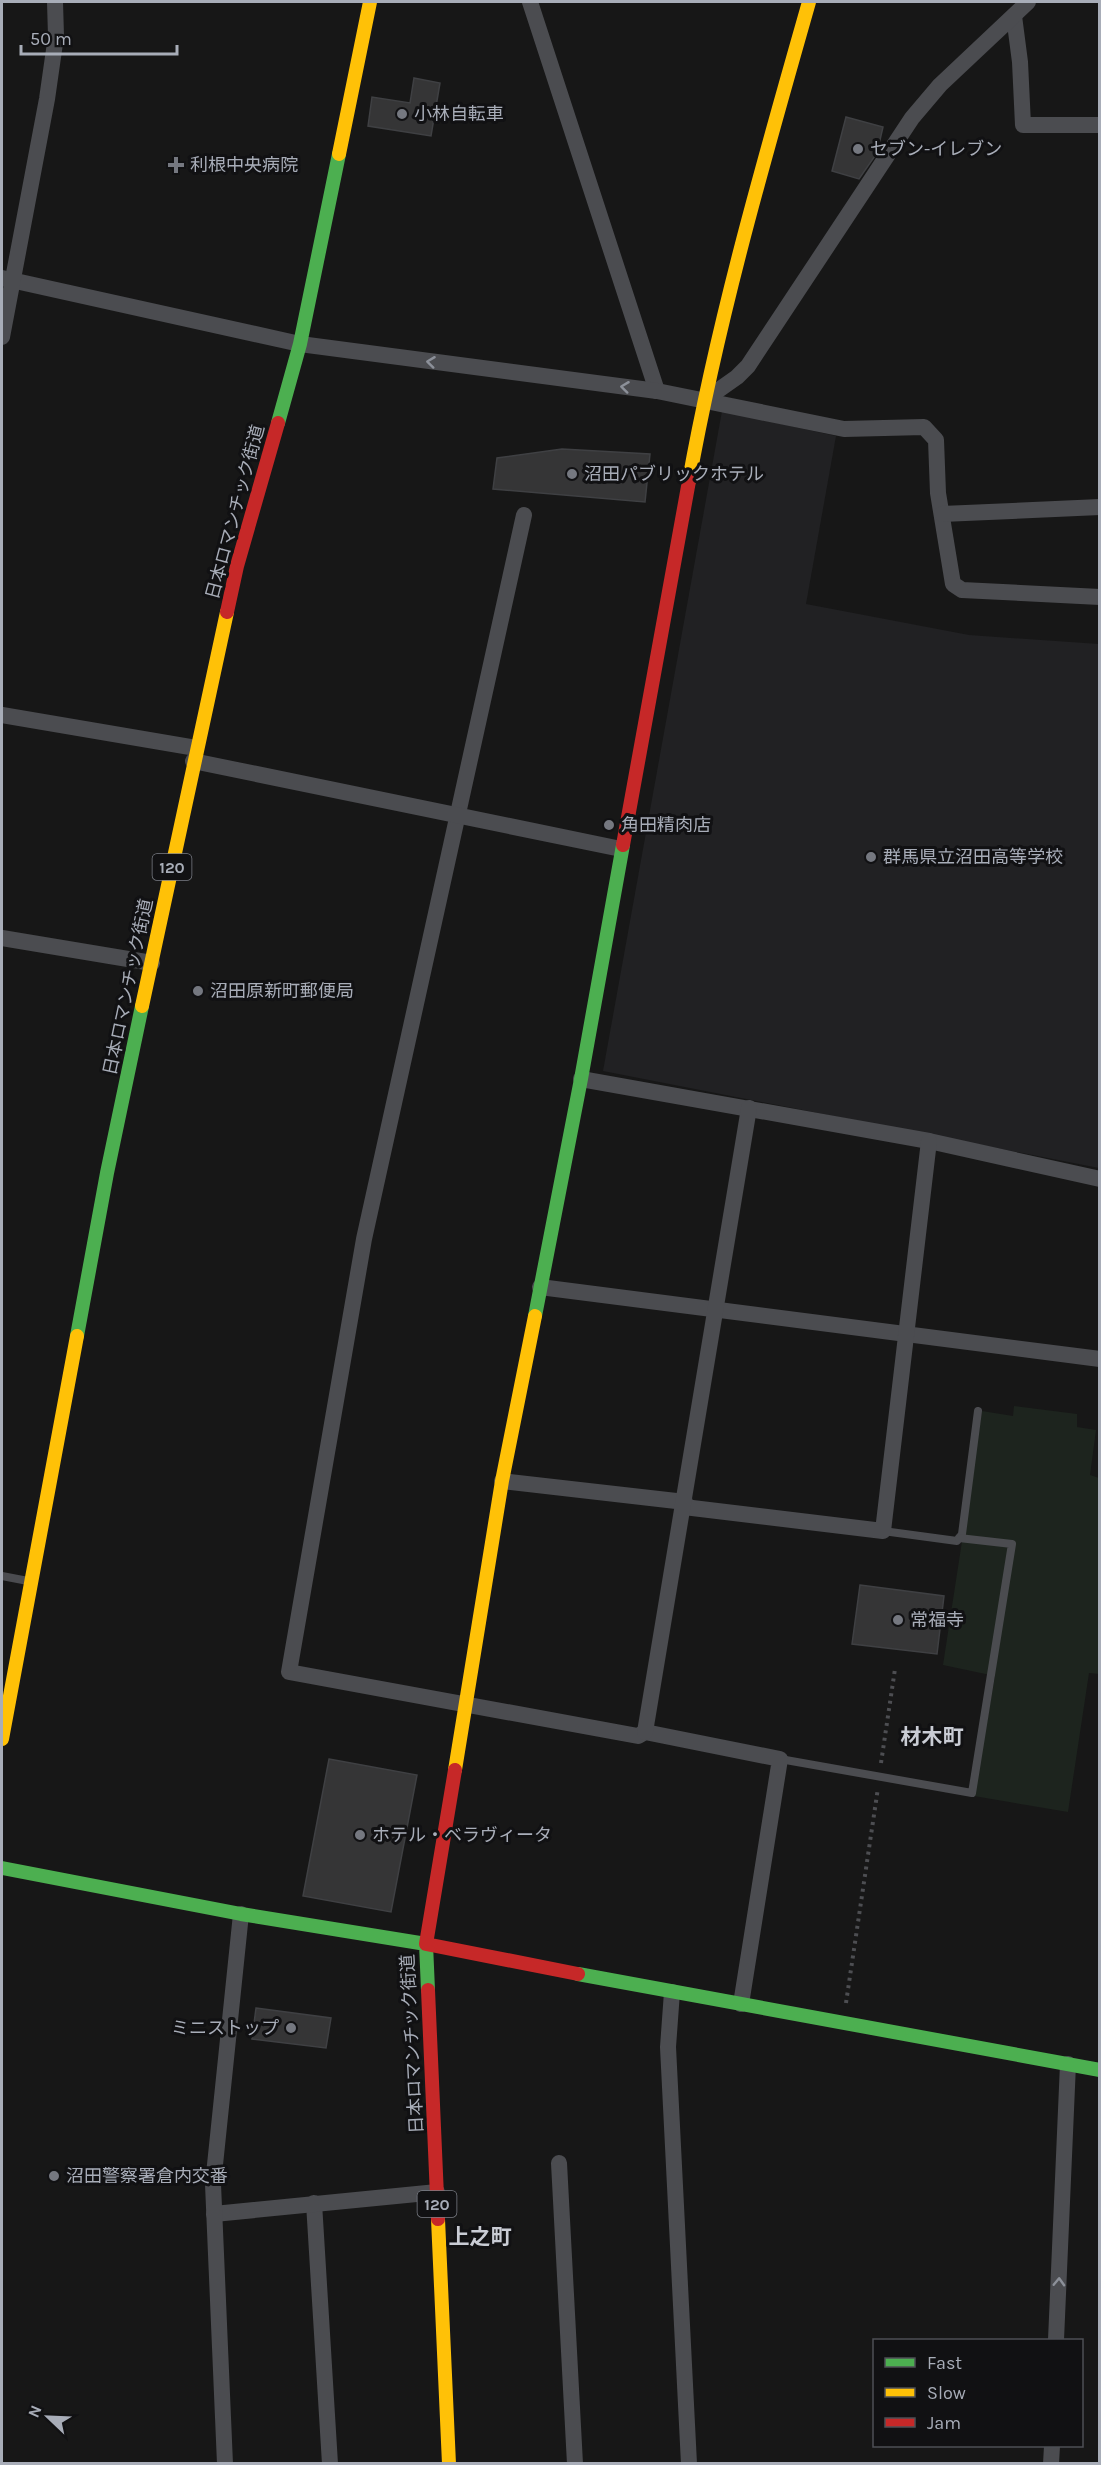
<svg xmlns="http://www.w3.org/2000/svg" width="1101" height="2465" viewBox="0 0 1101 2465" font-family="Karla,'Noto Sans JP',sans-serif">
	<style>
		.built { fill: #212123 }
		.green { fill: #1d241e }
		.building { fill: #353536; stroke: #3f4043; stroke-width: 1.5 }
		.lines { fill: none; stroke-linecap: round; stroke-linejoin: round }
		.path { stroke: #4d4e52; stroke-width: 4; stroke-dasharray: 3 4.5; stroke-linecap: butt }
		.lane { stroke: #4b4c50; stroke-width: 8 }
		.street { stroke: #4b4c50; stroke-width: 16 }
		.fast { stroke: #4caf50; stroke-width: 14 }
		.slow { stroke: #ffc107; stroke-width: 14 }
		.jam { stroke: #c62828; stroke-width: 14 }
		.oneway { stroke: #8c9099 }
		.poi-dot { fill: #757880; stroke: #111113; stroke-width: 2 }
		.labels { text-anchor: middle; dominant-baseline: central; stroke-width: 6; stroke-linejoin: round; paint-order: stroke }
		.shield { fill: #111113; stroke: #7b7e86; stroke-width: 1.5 }
		.shield-label { font-size: 16px; font-weight: bold; fill: #a8adb8 }
		.poi-label { font-size: 18px; fill: #a8adb8; stroke: #111113; text-anchor: start }
		.street-label { font-size: 18px; fill: #a8adb8; stroke: #111113 }
		.quarter-label { font-size: 21px; font-weight: bold; fill: #c9ccd4; stroke: #111113 }
	</style>
	<rect width="100%" height="100%" fill="#171717"/>
	<path class="built" d="M722,411L836,436L806,604L969,635L1099,644V1168L603,1071Z"/>
	<path class="green" d="M1014,1406L1077,1414V1427L1096,1430L1090,1475L1099,1478L1100,1674L1089,1673L1068,1812L974,1796L995,1676L943,1665L982,1411L1013,1416Z"/>
	<g class="building">
		<path d="M414,78L440,83L431,136L368,126L372,97L410,103Z"/>
		<path d="M846,117L883,127L877,153L859,179L832,171Z"/>
		<path d="M562,449L650,454L645,502L493,489L497,458Z"/>
		<path d="M860,1585L944,1596L937,1654L852,1644Z"/>
		<path d="M329,1759L417,1775L391,1912L303,1896Z"/>
		<path d="M256,2008L331,2018L326,2048L252,2039Z"/>
	</g>
	<g class="lines">
		<g class="path">
			<path d="M881,1763L895,1669"/>
			<path d="M846,2003L878,1788"/>
		</g>
		<g class="lane">
			<path d="M883,1531L957,1541L962,1534L978,1411"/>
			<path d="M2,1576L28,1581"/>
			<path d="M780,1759L972,1793L1012,1544L959,1538"/>
		</g>
		<g class="street">
			<path d="M530,2L657,391"/>
			<path d="M1014,16L1020,62L1023,125H1100"/>
			<path d="M2,278L300,344L657,391L844,429L924,427L936,440L938,493L953,584L962,590L1100,597"/>
			<path d="M2,337L47,99L56,36L55,2"/>
			<path d="M703,401L737,377L748,366L912,118L940,85L1028,2"/>
			<path d="M942,514L1100,507"/>
			<path d="M524,515L364,1239L289,1672L638,1736L645,1732L780,1759L741,2004"/>
			<path d="M2,715L196,748"/>
			<path d="M193,761L621,849"/>
			<path d="M2,938L152,963"/>
			<path d="M581,1079L929,1141L1100,1179"/>
			<path d="M540,1287L1100,1359"/>
			<path d="M502,1481L685,1502"/>
			<path d="M684,1507L883,1531L929,1141"/>
			<path d="M645,1732L749,1108"/>
			<path d="M672,1992L668,2047L689,2464"/>
			<path d="M559,2163L575,2464"/>
			<path d="M314,2203L330,2464"/>
			<path d="M214,2214L437,2192"/>
			<path d="M1056,2340L1068,2064"/>
			<path d="M225,2464L213,2184L241,1914"/>
			<path d="M1051,2464L1052,2446"/>
		</g>
		<g class="fast">
			<path d="M278,423L300,344L339,154"/>
			<path d="M535,1316L581,1079L623,845"/>
			<path d="M77,1336L107,1173L142,1006"/>
			<path d="M2,1868L241,1914L426,1944L428,1990"/>
			<path d="M578,1974L1100,2070"/>
		</g>
		<g class="slow">
			<path d="M339,154L370,2"/>
			<path d="M689,481C718,319 764,160 809,2"/>
			<path d="M142,1006L227,612"/>
			<path d="M2,1739L77,1336"/>
			<path d="M455,1770L502,1481L535,1316"/>
			<path d="M438,2219L449,2464"/>
		</g>
		<g class="jam">
			<path d="M227,612L237,566L278,423"/>
			<path d="M623,845L689,481"/>
			<path d="M455,1770L426,1944L578,1974"/>
			<path d="M428,1990L438,2219"/>
		</g>
	</g>
	<defs><path id="oneway-chevron" d="M-2-3.5L2.5 0L-2 3.5" fill="none" stroke-width="1.6" stroke-linecap="round" stroke-linejoin="round" transform="scale(1.5)"/></defs>
	<g class="oneway">
		<use href="#oneway-chevron" transform="translate(431 362) rotate(-173)"/>
		<use href="#oneway-chevron" transform="translate(625 387) rotate(-173)"/>
		<use href="#oneway-chevron" transform="translate(1059 2282) rotate(-88)"/>
	</g>
	<g class="poi-dot">
		<circle cx="402" cy="114" r="6"/>
		<circle cx="858" cy="149" r="6"/>
		<path d="M173 156h6v6h6v6h-6v6h-6v-6h-6v-6h6z"/>
		<circle cx="572" cy="474" r="6"/>
		<circle cx="609" cy="825" r="6"/>
		<circle cx="871" cy="857" r="6"/>
		<circle cx="198" cy="991" r="6"/>
		<circle cx="898" cy="1620" r="6"/>
		<circle cx="360" cy="1835" r="6"/>
		<circle cx="291" cy="2028" r="6"/>
		<circle cx="54" cy="2176" r="6"/>
	</g>
	<g class="labels">
		<g class="shield">
			<rect x="152.5" y="854" width="39" height="26" rx="4.5"/>
			<rect x="417.5" y="2191" width="39" height="26" rx="4.5"/>
		</g>
		<g class="shield-label">
			<text x="172" y="867">120</text>
			<text x="437" y="2204">120</text>
		</g>
		<g class="poi-label">
			<text x="414" y="114">小林自転車</text>
			<text x="870" y="149">セブン-イレブン</text>
			<text x="190" y="165">利根中央病院</text>
			<text x="584" y="474">沼田パブリックホテル</text>
			<text x="621" y="825">角田精肉店</text>
			<text x="883" y="857">群馬県立沼田高等学校</text>
			<text x="210" y="991">沼田原新町郵便局</text>
			<text x="910" y="1620">常福寺</text>
			<text x="372" y="1835">ホテル・ベラヴィータ</text>
			<text x="279" y="2028" text-anchor="end">ミニストップ</text>
			<text x="66" y="2176">沼田警察署倉内交番</text>
		</g>
		<g class="street-label">
			<text transform="translate(235 512) rotate(-75)">日本ロマンチック街道</text>
			<text transform="translate(128 987) rotate(-78)">日本ロマンチック街道</text>
			<text transform="translate(412 2044) rotate(-93)">日本ロマンチック街道</text>
		</g>
		<g class="quarter-label">
			<text x="932" y="1737">材木町</text>
			<text x="480" y="2237">上之町</text>
		</g>
	</g>
	<rect width="1101" height="2465" fill="none" stroke="#a8adb8" stroke-width="6"/>
	<rect x="873" y="2339" width="210" height="108" fill="#111113" stroke="#4d4f55" stroke-width="1.5"/>
	<rect x="885" y="2358" width="30" height="9" fill="#4caf50" stroke="#4d4f55" stroke-width="1.5"/>
	<text x="927" y="2369" font-size="18" fill="#a8adb8">Fast</text>
	<rect x="885" y="2388" width="30" height="9" fill="#ffc107" stroke="#4d4f55" stroke-width="1.5"/>
	<text x="927" y="2399" font-size="18" fill="#a8adb8">Slow</text>
	<rect x="885" y="2418" width="30" height="9" fill="#c62828" stroke="#4d4f55" stroke-width="1.5"/>
	<text x="927" y="2429" font-size="18" fill="#a8adb8">Jam</text>
	<g transform="translate(48 2417) rotate(293)" stroke="#111113" stroke-width="4.5" paint-order="stroke">
	<path d="M0-4.5L10 22L0 15L-10 22Z" fill="#a8adb8"/>
	<text y="-9" font-size="16" font-weight="bold" text-anchor="middle" fill="#a8adb8">N</text>
	</g>
	<path d="M21 45v9h156v-9" fill="none" stroke="#a8adb8" stroke-width="3"/>
	<text x="30" y="45" font-size="18" fill="#a8adb8" stroke="#111113" stroke-width="4.5" paint-order="stroke">50 m</text>
</svg>
